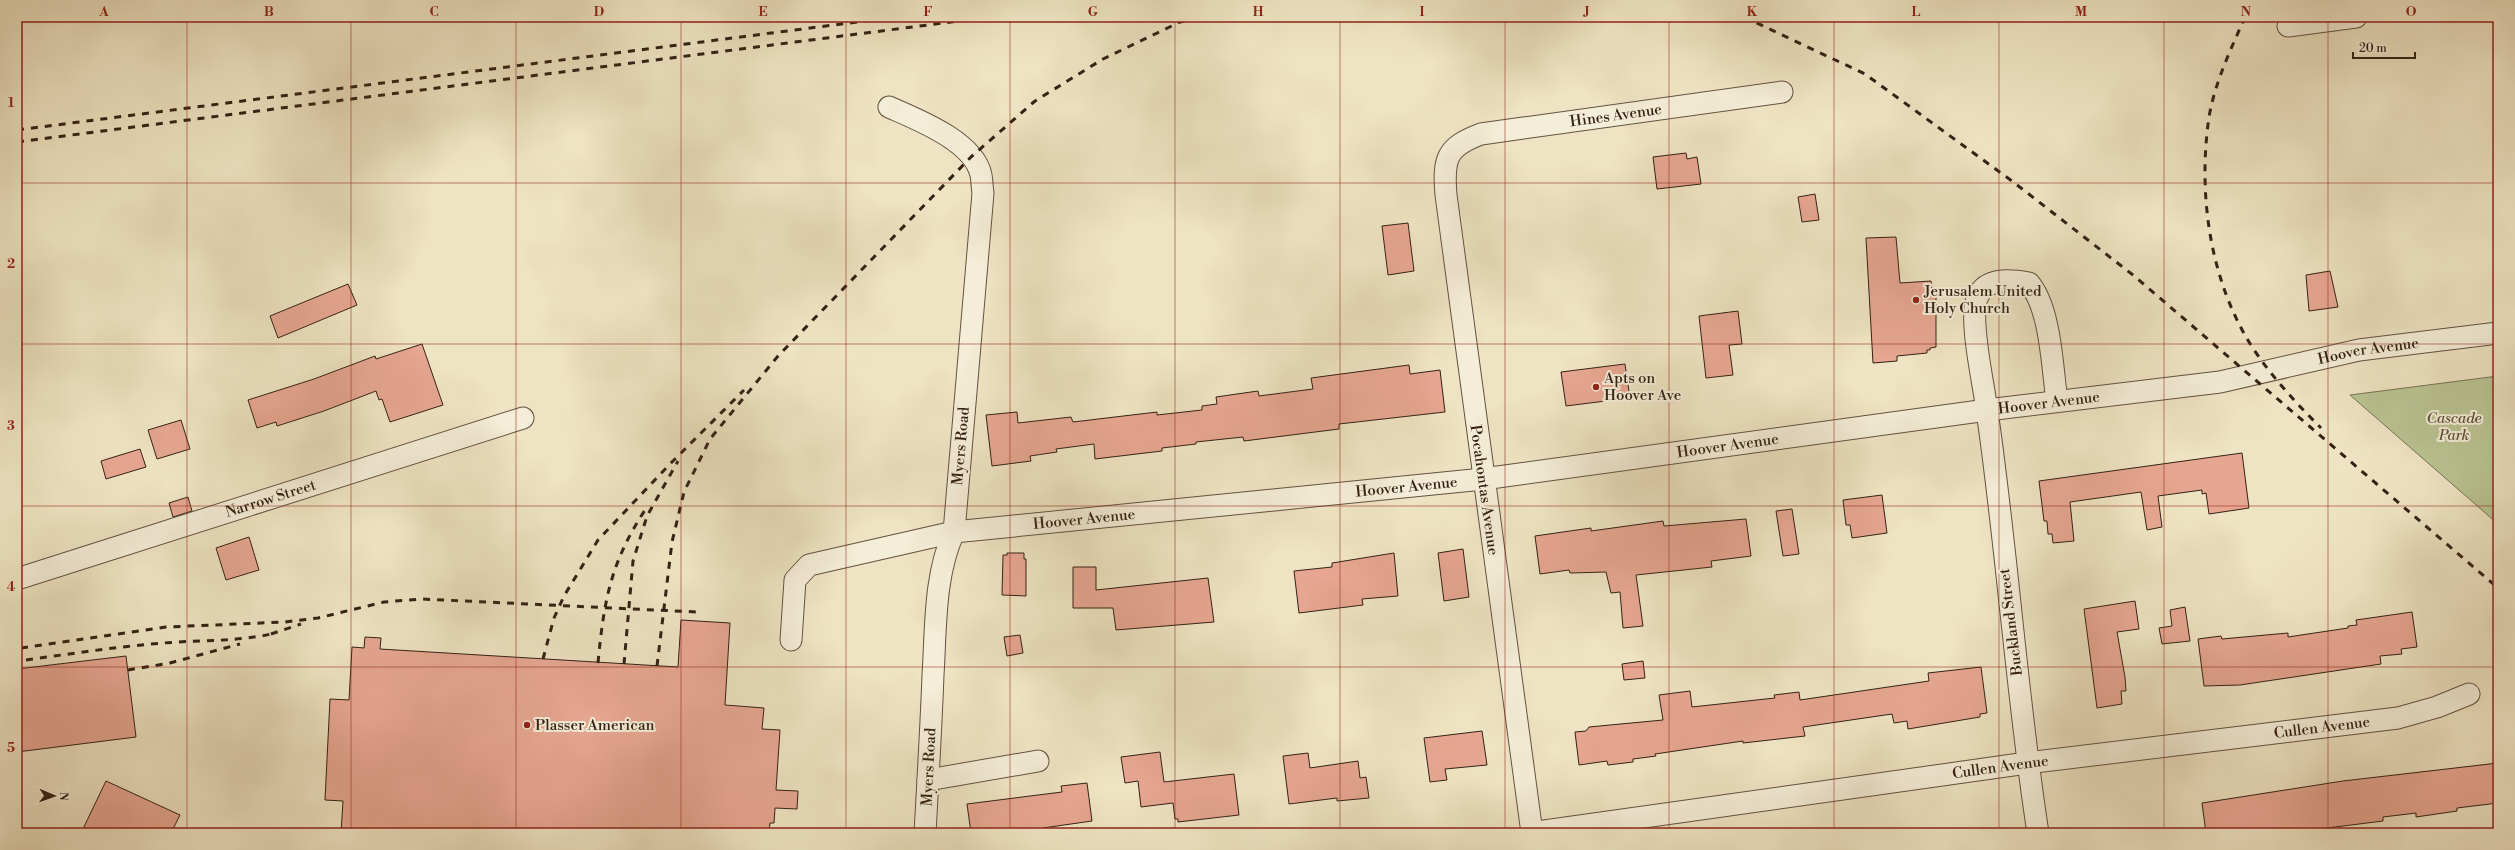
<svg xmlns="http://www.w3.org/2000/svg" width="2515" height="850" viewBox="0 0 2515 850" font-family="'Libre Bodoni',serif">
	<style>
		.park { fill: #bac392; stroke: #777253 }
		.building { fill: #e6a691; stroke: #342114 }
		.lines { fill: none; stroke-linecap: round; stroke-linejoin: round }
		.minor-casing { stroke: #625240; stroke-width: 23 }
		.minor { stroke: #f4edd7; stroke-width: 21 }
		.rail { stroke: #342114; stroke-width: 3; stroke-dasharray: 7 7; stroke-linecap: butt }
		.grid { fill: none; stroke: #8f2418; stroke-width: 1; stroke-opacity: 0.55 }
		.poi-dot { fill: #8f2418; stroke: #f4edd7; stroke-width: 1.5 }
		.labels { text-anchor: middle; dominant-baseline: central; stroke-width: 4; stroke-linejoin: round; paint-order: stroke }
		.street-label { font-size: 15px; fill: #342114; stroke: #f4edd7 }
		.poi-label { font-size: 15px; fill: #342114; stroke: #f4edd7; text-anchor: start }
		.park-label { font-size: 15px; font-style: italic; fill: #5c523a; stroke: #f4edd7 }
		.neatline { fill: none; stroke: #8f2418; stroke-width: 1.5 }
		.grid-label { font-size: 13px; text-anchor: middle; font-weight: bold; fill: #8f2418 }
	</style>
	<rect width="100%" height="100%" fill="#eee3c2"/>
	<filter id="stains"><feTurbulence type="fractalNoise" baseFrequency=".005" numOctaves="4"/><feColorMatrix values="0 0 0 0 .2 0 0 0 0 .09 0 0 0 0 .02 0 0 0 .5 -.17"/></filter>
	<radialGradient id="worn" r=".72"><stop offset=".6" stop-color="#630" stop-opacity="0"/><stop offset="1" stop-color="#630" stop-opacity=".3"/></radialGradient>
	<path class="park" d="M2498,376V524L2350,395Z"/>
	<g class="building">
		<path d="M1686,153L1687,159L1697,157L1701,184L1657,189L1653,157Z"/>
		<path d="M1815,194L1819,220L1802,222L1798,197Z"/>
		<path d="M1408,223L1414,271L1388,275L1382,226Z"/>
		<path d="M1896,237L1900,283L1931,281L1932,290H1936V347L1930,348V350H1927V353L1897,356V361L1873,363L1866,238Z"/>
		<path d="M2330,271L2338,307L2309,311L2306,275Z"/>
		<path d="M348,284L357,305L278,338L270,316Z"/>
		<path d="M1738,311L1742,344L1729,345L1733,375L1706,378L1699,316Z"/>
		<path d="M422,344L443,405L390,422L382,399L379,400L376,391L324,411L277,426L276,422L257,428L248,400L314,379L375,356L376,359Z"/>
		<path d="M1625,364L1630,398L1566,406L1561,372Z"/>
		<path d="M1409,365L1410,374L1440,370L1445,412L1339,424V429L1244,441L1243,437L1196,442V444L1162,448V451L1095,459L1094,444L1056,449L1057,452L1030,456L1031,461L992,466L986,415L1017,412L1018,423L1071,417L1073,422L1157,412V415L1202,410V406L1217,404L1216,397L1258,391L1259,396L1313,389L1311,378Z"/>
		<path d="M181,420L190,449L157,459L148,430Z"/>
		<path d="M140,449L146,467L106,479L101,461Z"/>
		<path d="M2242,453L2249,508L2209,514L2206,493L2202,494V490L2158,496L2162,527L2147,530L2141,492L2070,502L2074,541L2053,543L2052,534H2048L2047,521H2044L2039,481Z"/>
		<path d="M1882,495L1887,533L1852,538L1850,525H1846L1843,500Z"/>
		<path d="M188,497L192,511L173,517L169,503Z"/>
		<path d="M1792,509L1799,554L1783,556L1776,511Z"/>
		<path d="M1746,519L1751,556L1711,561L1712,567L1636,575L1643,626L1623,628L1620,592L1611,593L1606,572L1570,573L1569,570L1540,574L1535,536L1591,528V531L1663,521L1664,526Z"/>
		<path d="M249,537L259,570L226,580L216,548Z"/>
		<path d="M1463,549L1469,597L1444,601L1438,553Z"/>
		<path d="M1007,553H1024V559H1026V596L1002,595L1003,555H1007Z"/>
		<path d="M1394,553L1398,596L1362,599L1363,605L1299,613L1294,571L1332,567V563Z"/>
		<path d="M1073,567H1096V590L1208,578L1214,622L1116,630L1113,608H1073Z"/>
		<path d="M2135,601L2139,629L2117,632L2125,677L2126,691H2121L2122,704L2097,708L2084,609Z"/>
		<path d="M2185,607L2190,641L2162,644L2159,628L2172,626L2170,610Z"/>
		<path d="M2412,612L2417,647L2401,649L2402,654L2380,656L2381,664L2240,685L2204,686L2198,639L2221,636L2222,639L2288,633V637L2348,628V626L2357,625L2356,620Z"/>
		<path d="M681,620L730,623L725,705L764,708L762,729L780,730L776,790L798,791L797,809L775,808L774,823H770L769,833H341L343,801L325,800L330,699L349,700L352,647L364,648L365,637L381,638L380,649L678,667Z"/>
		<path d="M1020,635L1023,653L1007,656L1004,637Z"/>
		<path d="M126,656L136,737L17,752V669Z"/>
		<path d="M1643,661L1645,678L1624,680L1622,664Z"/>
		<path d="M1981,667L1987,713L1980,714V717L1908,729L1907,721L1894,723L1892,714L1803,727L1805,736L1743,743V741L1655,754L1656,756L1633,759V762L1608,765L1607,761L1579,765L1575,732L1586,731L1589,727L1663,720L1659,695L1690,691L1692,707L1775,698L1774,695L1799,692L1800,700L1929,681L1928,673Z"/>
		<path d="M1482,731L1487,765L1445,769L1447,780L1430,782L1424,738Z"/>
		<path d="M1160,752L1164,782L1234,774L1239,815L1178,822V819H1175L1173,803L1141,807L1138,781L1125,783L1121,757Z"/>
		<path d="M1308,753L1310,768L1358,761L1360,778L1366,777L1369,798L1337,801V798L1289,804L1283,756Z"/>
		<path d="M2498,763V803L2457,808V811L2416,817V813L2383,817V821L2287,833H2252V830L2206,833L2202,803L2343,781Z"/>
		<path d="M106,781L180,815L171,833H81Z"/>
		<path d="M1087,783L1092,821L1043,828L1044,833H971L967,804L1062,792L1061,786Z"/>
	</g>
	<g class="lines">
		<g class="minor-casing">
			<g id="minor">
				<path d="M2288,26L2356,17"/>
				<path d="M889,107C916,119 974,141 981,175C982,180 982,187 983,193L954,532C934,575 936,628 933,675C931,728 928,780 925,833"/>
				<path id="s1" d="M17,579L523,418"/>
				<path id="s2" d="M791,640L795,580L809,565L954,532L1483,479L1987,410L2220,382L2359,350L2498,333"/>
				<path d="M928,780L1038,761"/>
				<path id="s3" d="M1530,833L2027,763L2398,718L2437,707L2469,694"/>
				<path id="s4" d="M1532,833L1446,195C1443,159 1446,147 1481,134L1782,92"/>
				<path d="M2038,833C2016,691 2007,546 1986,404C1983,381 1968,315 1978,296C1987,277 2011,280 2029,283C2051,309 2052,367 2057,401"/>
			</g>
		</g>
		<use href="#minor" class="minor"/>
		<g class="rail">
			<path d="M1744,17L1865,74L2012,181L2133,275L2498,588"/>
			<path d="M2245,17C2231,49 2215,82 2209,117C2198,192 2209,276 2249,342C2269,374 2295,402 2321,428"/>
			<path d="M17,130L896,17"/>
			<path d="M17,142L990,17"/>
			<path d="M271,634L301,624"/>
			<path d="M21,648L166,627L285,622L318,618L384,602L422,599L697,612"/>
			<path d="M543,659L554,618L564,596L598,540L669,465L744,390"/>
			<path d="M26,660C77,653 127,645 178,642C215,640 240,641 276,633"/>
			<path d="M598,663C604,599 611,561 647,507"/>
			<path d="M624,664L633,561L647,516L678,461"/>
			<path d="M657,666L672,542L684,492L710,439L778,356L971,157L1035,101L1103,59L1180,22L1202,17"/>
			<path d="M128,670L170,663L240,644"/>
		</g>
	</g>
	<path class="grid" d="M187,17V833M351,17V833M516,17V833M681,17V833M846,17V833M1010,17V833M1175,17V833M1340,17V833M1505,17V833M1669,17V833M1834,17V833M1999,17V833M2164,17V833M2328,17V833M17,183H2498M17,344H2498M17,506H2498M17,667H2498"/>
	<g class="poi-dot">
		<circle cx="1916" cy="300" r="4"/>
		<circle cx="1596" cy="387" r="4"/>
		<circle cx="527" cy="725" r="4"/>
	</g>
	<g class="labels">
		<g class="street-label">
			<text stroke="none"><textPath href="#s4" startOffset="859">Hines Avenue</textPath></text>
			<text stroke="none"><textPath href="#s2" startOffset="1656">Hoover Avenue</textPath></text>
			<text stroke="none"><textPath href="#s2" startOffset="1332">Hoover Avenue</textPath></text>
			<text stroke="none"><textPath href="#s2" startOffset="1008">Hoover Avenue</textPath></text>
			<text transform="translate(961 446) rotate(-85)">Myers Road</text>
			<text stroke="none"><textPath href="#s2" startOffset="684">Hoover Avenue</textPath></text>
			<text transform="translate(1484 490) rotate(82)">Pocahontas Avenue</text>
			<text stroke="none"><textPath href="#s1" startOffset="266">Narrow Street</textPath></text>
			<text stroke="none"><textPath href="#s2" startOffset="360">Hoover Avenue</textPath></text>
			<text transform="translate(2011 622) rotate(-97)">Buckland Street</text>
			<text stroke="none"><textPath href="#s3" startOffset="799">Cullen Avenue</textPath></text>
			<text transform="translate(929 767) rotate(-87)">Myers Road</text>
			<text stroke="none"><textPath href="#s3" startOffset="475">Cullen Avenue</textPath></text>
		</g>
		<g class="poi-label">
			<text x="1924" y="291">Jerusalem United<tspan x="1924" dy="17">Holy Church</tspan></text>
			<text x="1604" y="378">Apts on<tspan x="1604" dy="17">Hoover Ave</tspan></text>
			<text x="535" y="725">Plasser American</text>
		</g>
		<g class="park-label">
			<text x="2454" y="418">Cascade<tspan x="2454" dy="17">Park</tspan></text>
		</g>
	</g>
	<rect width="2515" height="850" fill="none" stroke="#eee3c2" stroke-width="44"/>
	<g transform="translate(54 796) rotate(92)" stroke="#f4edd7" stroke-width="3" paint-order="stroke">
	<path d="M0-3L7 15L0 10L-7 15Z" fill="#342114"/>
	<text y="-6" font-size="11" font-weight="bold" text-anchor="middle" fill="#342114">N</text>
	</g>
	<path d="M2353 52v6h62v-6" fill="none" stroke="#342114" stroke-width="2"/>
	<text x="2359" y="52" font-size="12" fill="#342114" stroke="#f4edd7" stroke-width="3" paint-order="stroke">20 m</text>
	<rect x="22" y="22" width="2471" height="806" class="neatline"/>
	<g class="grid-label">
		<text x="104" y="16">A</text>
		<text x="269" y="16">B</text>
		<text x="434" y="16">C</text>
		<text x="599" y="16">D</text>
		<text x="763" y="16">E</text>
		<text x="928" y="16">F</text>
		<text x="1093" y="16">G</text>
		<text x="1258" y="16">H</text>
		<text x="1422" y="16">I</text>
		<text x="1587" y="16">J</text>
		<text x="1752" y="16">K</text>
		<text x="1916" y="16">L</text>
		<text x="2081" y="16">M</text>
		<text x="2246" y="16">N</text>
		<text x="2411" y="16">O</text>
		<text x="11" y="107">1</text>
		<text x="11" y="268">2</text>
		<text x="11" y="430">3</text>
		<text x="11" y="591">4</text>
		<text x="11" y="752">5</text>
	</g>
	<rect width="100%" height="100%" filter="url(#stains)"/>
	<rect width="100%" height="100%" fill="url(#worn)"/>
</svg>
